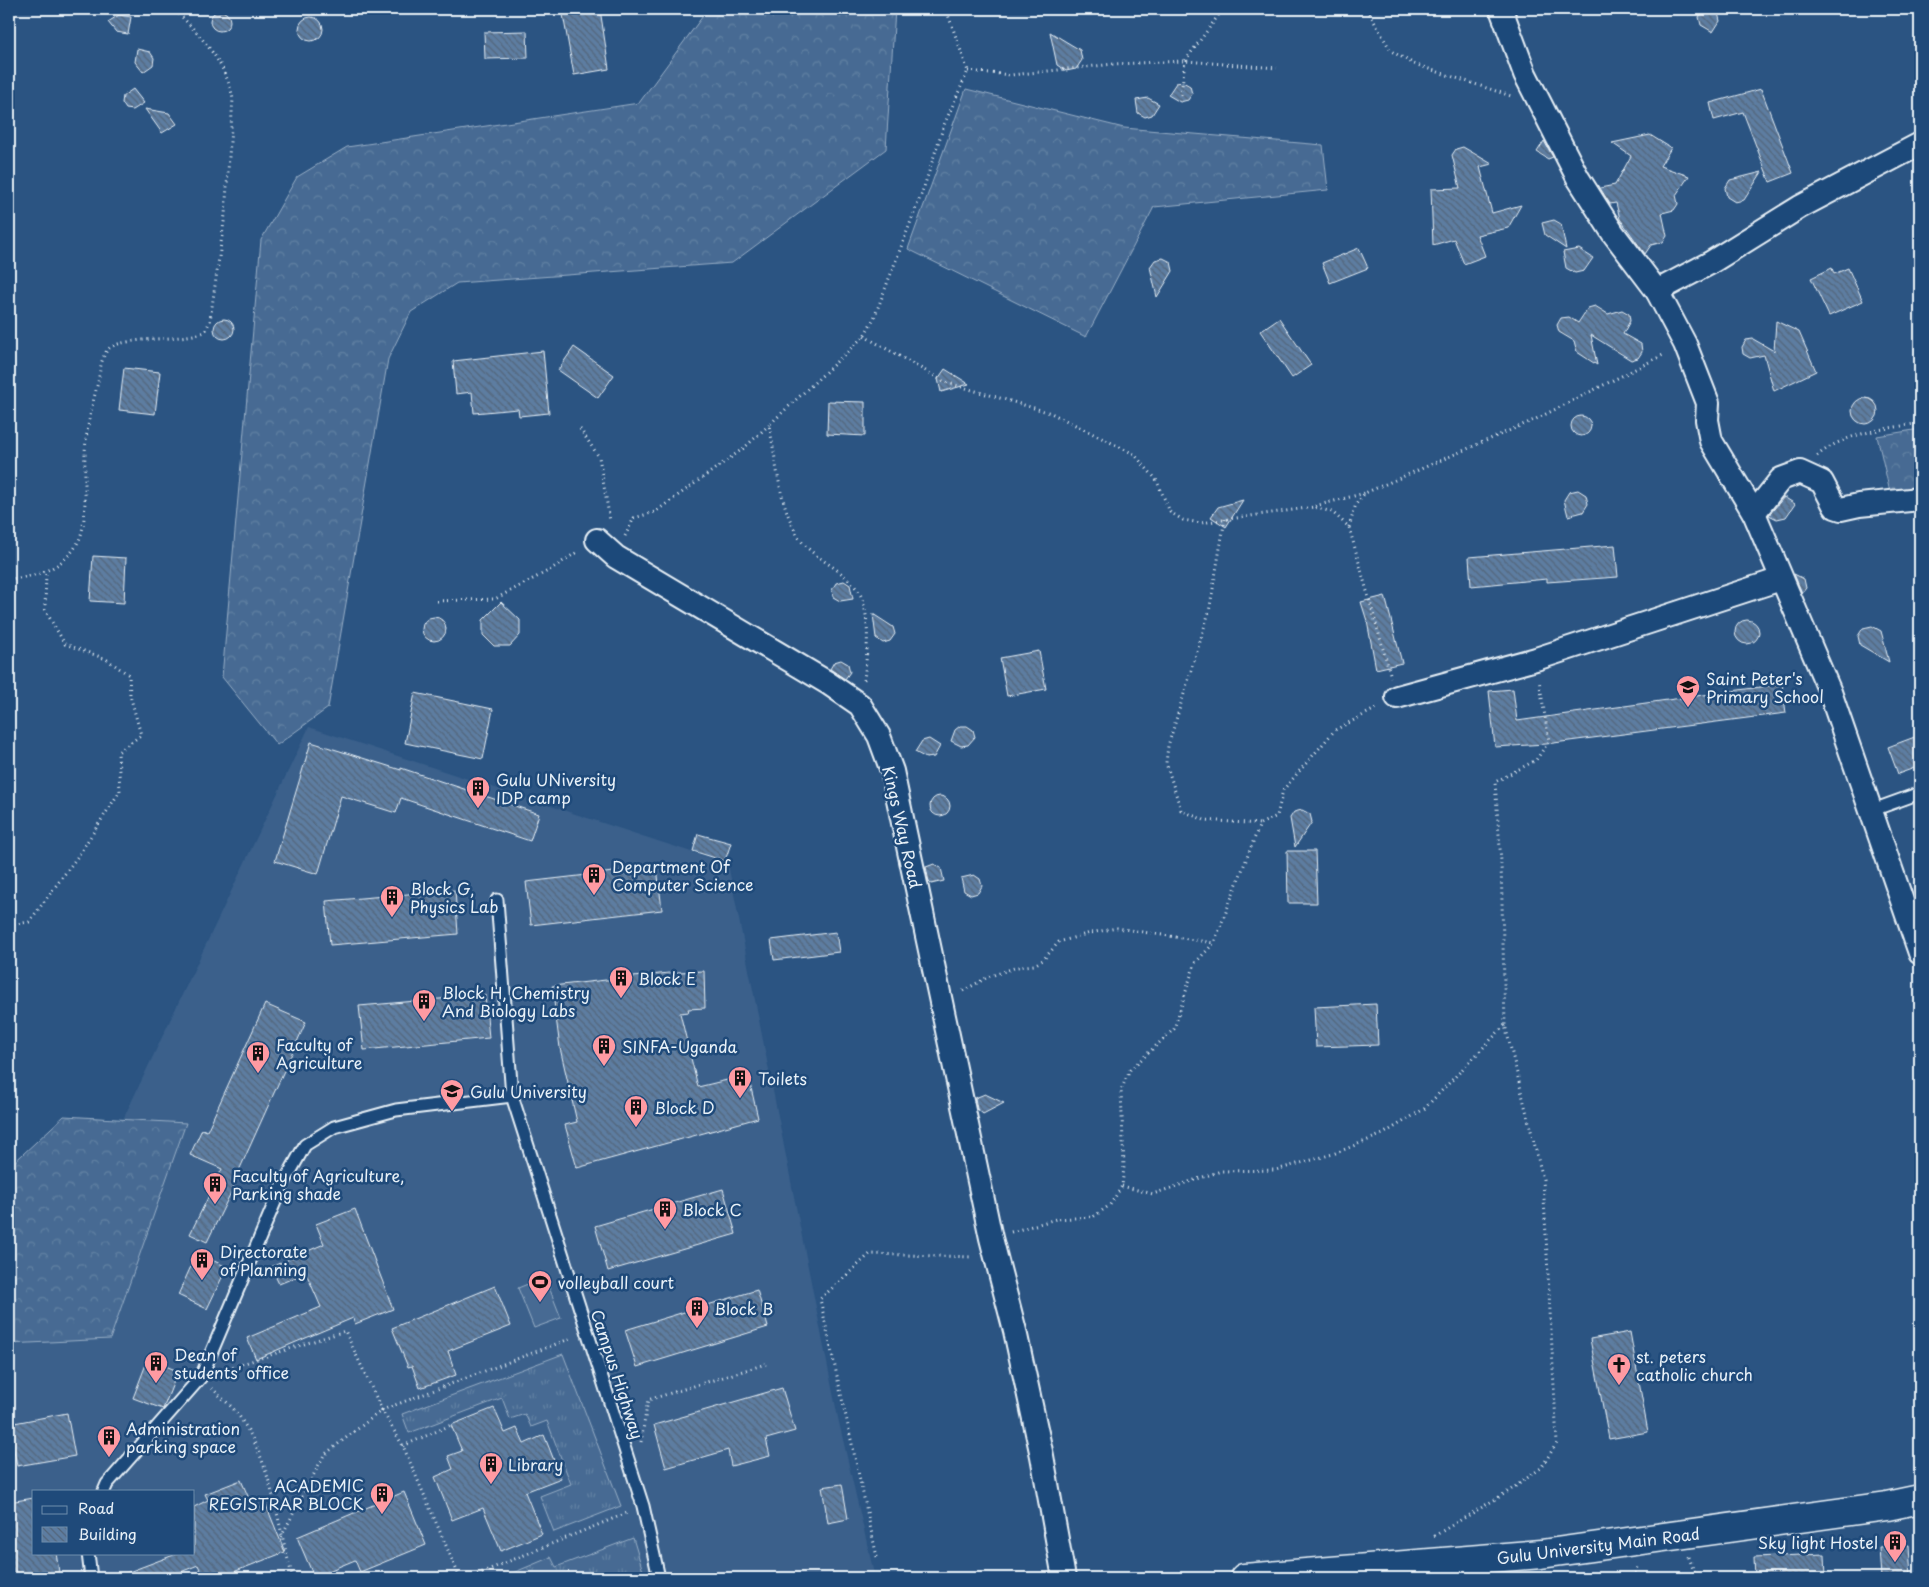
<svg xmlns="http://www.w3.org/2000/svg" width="1929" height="1587" viewBox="0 0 1929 1587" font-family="'Playpen Sans',sans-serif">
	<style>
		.built { fill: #3a608b; fill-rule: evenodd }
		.grass { fill: url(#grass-tufts); stroke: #98aec6 }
		.forest { fill: url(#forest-crowns); stroke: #98aec6 }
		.pitch { fill: #476b93; stroke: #98aec6 }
		.building { fill: url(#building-back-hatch); stroke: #e8f1f8 }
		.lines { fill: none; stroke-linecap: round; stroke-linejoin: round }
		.service-casing { stroke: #e8f1f8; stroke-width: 15 }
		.minor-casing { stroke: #e8f1f8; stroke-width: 26 }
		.tertiary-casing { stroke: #e8f1f8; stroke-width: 31 }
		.path { stroke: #e8f1f8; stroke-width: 3; stroke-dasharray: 1 4; stroke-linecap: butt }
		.service { stroke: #1f4a7a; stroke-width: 11 }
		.minor { stroke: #1f4a7a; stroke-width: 22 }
		.tertiary { stroke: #1f4a7a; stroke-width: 28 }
		.labels { text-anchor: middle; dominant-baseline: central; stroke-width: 5; stroke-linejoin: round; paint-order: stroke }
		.poi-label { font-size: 16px; fill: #e8f1f8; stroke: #1f4a7a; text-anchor: start }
		.street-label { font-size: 16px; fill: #e8f1f8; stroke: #1f4a7a }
	</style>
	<defs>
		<pattern id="grass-tufts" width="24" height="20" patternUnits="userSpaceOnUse" patternTransform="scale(1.25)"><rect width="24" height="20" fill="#476b93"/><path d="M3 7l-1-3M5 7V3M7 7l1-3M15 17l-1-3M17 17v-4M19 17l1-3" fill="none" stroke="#6281a3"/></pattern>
		<pattern id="forest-crowns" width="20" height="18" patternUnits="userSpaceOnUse" patternTransform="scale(1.25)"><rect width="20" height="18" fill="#476b93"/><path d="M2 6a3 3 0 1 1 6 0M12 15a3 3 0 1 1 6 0" fill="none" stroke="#6281a3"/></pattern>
		<pattern id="building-back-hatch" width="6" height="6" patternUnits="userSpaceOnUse" patternTransform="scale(1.25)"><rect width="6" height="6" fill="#5d7da1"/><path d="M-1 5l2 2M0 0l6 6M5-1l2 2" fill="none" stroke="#53657a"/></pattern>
	</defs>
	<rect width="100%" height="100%" fill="#2b5482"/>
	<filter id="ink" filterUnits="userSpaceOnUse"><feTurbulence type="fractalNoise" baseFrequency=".02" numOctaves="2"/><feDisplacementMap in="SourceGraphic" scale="10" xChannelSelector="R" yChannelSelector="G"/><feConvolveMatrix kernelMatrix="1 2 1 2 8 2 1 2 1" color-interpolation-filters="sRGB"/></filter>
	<g filter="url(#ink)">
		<path class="built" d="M309,727L728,864L838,1418L875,1578H9V1360ZM34,1491H194V1553H34Z"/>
		<g class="grass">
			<path d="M563,1354L621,1506L554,1532L540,1496L571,1484L547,1421L531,1427L525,1414L510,1419L502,1398L409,1433L402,1414Z"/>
			<path d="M633,1538L645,1578H510L508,1575L551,1557L556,1567Z"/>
		</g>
		<g class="forest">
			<path d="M708,9H895L886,149L732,263L457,283L411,312L388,359L328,708L277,745L222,677L261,240L297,177L347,147L639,103Z"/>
			<path d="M966,89L1124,128L1323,145L1328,190L1154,207L1086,337L908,249Z"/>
			<path d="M1920,429V510L1895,514L1877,436Z"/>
			<path d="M64,1116L186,1123L110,1339L9,1344V1167Z"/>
		</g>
		<path class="pitch" d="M545,1277L561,1318L534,1328L518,1288Z"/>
		<g class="building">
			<path d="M562,9H600L609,69L574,75Z"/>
			<path d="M1711,9L1718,13L1720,21L1713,32L1701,25L1699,17L1703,10Z"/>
			<circle cx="220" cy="21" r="10"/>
			<path d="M119,15L131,17L128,34L116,32L108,22Z"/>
			<circle cx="311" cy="29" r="12"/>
			<path d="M527,31L528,58L485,59L484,32Z"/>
			<path d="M1050,32L1080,50L1082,60L1076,69L1066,71L1057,65Z"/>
			<path d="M137,49L150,52L154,58L153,65L143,72L135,62Z"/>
			<path d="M1183,82L1190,86L1192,94L1188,100L1180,102L1168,95L1176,83Z"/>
			<path d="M133,89L144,103L133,110L126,109L122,103L123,96Z"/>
			<path d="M1761,89L1793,173L1770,182L1743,112L1714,120L1710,103Z"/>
			<path d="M1148,98L1159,104L1152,115L1145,117L1138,113L1136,100Z"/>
			<path d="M145,109L169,113L177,124L162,133Z"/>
			<path d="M1650,135L1671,148L1660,166L1689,176L1676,195L1678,204L1674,210L1662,213L1667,236L1663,242L1651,245L1645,254L1620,219L1616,203L1610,204L1600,188L1615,185L1631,156L1612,143Z"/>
			<path d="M1544,141L1553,157L1548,159L1537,152Z"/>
			<path d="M1463,147L1492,164L1480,167L1492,213L1521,205L1508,228L1477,235L1485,256L1464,264L1454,239L1433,245L1431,189L1460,188L1452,155L1456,149Z"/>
			<path d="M1762,172L1744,200L1735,202L1727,197L1725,188L1730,180Z"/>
			<path d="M1554,220L1561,224L1566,249L1545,235L1542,223Z"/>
			<path d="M1359,248L1368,268L1330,283L1322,263Z"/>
			<path d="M1579,249L1593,258L1584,271L1575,273L1566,268L1563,252Z"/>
			<path d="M1163,258L1171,262L1173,271L1157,297L1150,267L1155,260Z"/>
			<path d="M1832,268L1834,274L1848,268L1863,301L1829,316L1811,278Z"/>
			<path d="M1595,306L1608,314L1622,310L1629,314L1630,321L1623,334L1641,344L1642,352L1638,358L1631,360L1591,335L1597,365L1577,352L1574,341L1559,332L1557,325L1561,318L1569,317L1578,323L1588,308Z"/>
			<path d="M1279,318L1311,365L1292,378L1260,331Z"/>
			<circle cx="224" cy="329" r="10"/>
			<path d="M1776,321L1799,332L1816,371L1774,391L1764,355L1750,358L1743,354L1742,347L1746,340L1753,339L1774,351Z"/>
			<path d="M574,347L614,375L598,398L558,370Z"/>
			<path d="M543,351L549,413L519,416L518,409L474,413L472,392L456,394L453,361Z"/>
			<path d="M124,368L160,372L155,414L119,410Z"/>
			<path d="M945,369L969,384L941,392L938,379Z"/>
			<circle cx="1865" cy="411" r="13"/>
			<path d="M828,401L865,402V436L827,434Z"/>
			<circle cx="1581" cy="426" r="10"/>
			<path d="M1578,490L1586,495L1588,504L1583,512L1568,516L1564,500L1569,492Z"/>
			<path d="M1784,497L1795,504L1786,517L1777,519L1769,515Z"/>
			<path d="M1243,500L1226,527L1211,517L1218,507Z"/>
			<path d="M1615,545L1618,577L1547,582V579L1471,586L1469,557Z"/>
			<path d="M93,556L126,558L124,603L90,601Z"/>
			<path d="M1794,574L1804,579L1806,588L1802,593Z"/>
			<path d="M844,581L850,585L853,599L840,601L833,597L832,590L836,583Z"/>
			<path d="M1385,596L1402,663L1376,669L1367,621L1361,602Z"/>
			<path d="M501,602L520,620V635L510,646H494L483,635V620Z"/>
			<path d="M873,614L893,627L895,634L890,641L883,643L876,638Z"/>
			<circle cx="434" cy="629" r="12"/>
			<circle cx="1747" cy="632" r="12"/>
			<path d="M1872,626L1881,631L1889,662L1860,645L1858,636L1863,628Z"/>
			<path d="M1039,651L1046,689L1007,696L1000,658Z"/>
			<path d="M841,660L848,664L850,672L845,679L830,669L834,662Z"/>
			<path d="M1782,684L1786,713L1546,744L1495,747L1489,691L1513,689L1517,721Z"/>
			<path d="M415,693L493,709L483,759L405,743Z"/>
			<path d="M960,726H967L973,730L975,737L968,745L961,746L951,741L955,730Z"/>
			<path d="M1920,735V766L1898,774L1888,747Z"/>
			<path d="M929,739L940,746L934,757L926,758L915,752L922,741Z"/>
			<path d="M311,742L401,770V768L539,814L530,841L401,798L396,813L341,796L318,874L275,861Z"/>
			<circle cx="940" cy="806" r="10"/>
			<path d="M1302,810L1310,814L1312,822L1295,847L1290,818L1294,812Z"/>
			<path d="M698,834L731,843L725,861L693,851Z"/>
			<path d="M1287,851H1315L1317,903H1288Z"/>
			<path d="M934,864L941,868L944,881L931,884L929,882L926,867Z"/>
			<path d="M657,867L662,910L531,925L526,882Z"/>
			<path d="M974,875L980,879L982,886L978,893L971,895L964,891L961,878Z"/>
			<path d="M455,890L458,934L330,945L326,901Z"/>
			<path d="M836,932L839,952L774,960L771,940Z"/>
			<path d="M704,971L705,1008L688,1009L689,1012L680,1013L698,1087L748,1075L758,1118L577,1168L565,1125L577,1122L560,1048L552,986L678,972Z"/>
			<path d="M485,995L489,1038L364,1050L359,1006Z"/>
			<path d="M265,1004L306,1022L237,1175L239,1176L207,1242L190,1234L222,1169L190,1155L202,1129L207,1131Z"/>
			<path d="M1376,1004L1378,1045L1316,1047L1314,1007Z"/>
			<path d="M985,1094L1004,1103L983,1114L977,1109L975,1098Z"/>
			<path d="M723,1189L736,1234L608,1271L595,1226Z"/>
			<path d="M355,1209L393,1309L355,1324L353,1318L256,1359L247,1338L321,1307L306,1273L279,1284L271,1267L324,1244L316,1224Z"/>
			<path d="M197,1253L227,1267L207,1309L178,1295Z"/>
			<path d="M495,1286L511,1326L448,1351L456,1375L420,1388L412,1366L408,1367L392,1328Z"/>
			<path d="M757,1290L768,1327L637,1367L625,1330Z"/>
			<path d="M1630,1332L1648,1432L1609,1439L1590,1339Z"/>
			<path d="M148,1359L178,1371L163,1409L133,1398Z"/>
			<path d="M782,1388L795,1431L766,1439L770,1456L731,1466L728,1450L666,1468L654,1425Z"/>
			<path d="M494,1408L505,1433L517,1428L524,1444L544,1435L561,1478L525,1492L542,1534L501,1551L483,1508L452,1520L435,1477L453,1469L448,1456L462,1451L451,1425Z"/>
			<path d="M67,1413L75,1456L17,1466L9,1424Z"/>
			<path d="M241,1480L254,1510L266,1505L285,1552L218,1578H204L198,1565L166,1578H118V1576L179,1553H194V1507L208,1500L205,1494Z"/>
			<path d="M842,1484L848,1519L828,1523L822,1487Z"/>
			<path d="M404,1492L426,1545L360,1572L355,1560L314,1577L297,1537Z"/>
			<path d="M34,1498V1553H56L59,1572L47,1574L48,1578H9V1502Z"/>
			<path d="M1909,1545L1911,1578H1881L1879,1547Z"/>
			<path d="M1825,1554L1826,1578H1755L1754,1557Z"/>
		</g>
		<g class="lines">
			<g class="service-casing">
				<g id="service">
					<path d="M1870,811L1920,793"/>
					<path d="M497,900L512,1096L643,1506L659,1578"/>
					<path d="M104,1491L107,1484L201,1377L280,1190L305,1145L334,1127L396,1110L512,1096"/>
					<path d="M88,1553L91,1578"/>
				</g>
			</g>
			<g class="minor-casing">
				<g id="minor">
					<path d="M1501,9L1525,74L1578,178L1613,233L1657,291L1685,344L1708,403L1707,420L1711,441L1754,513L1830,692L1920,953"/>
					<path d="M1657,291L1710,263L1800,207L1920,144"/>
					<path d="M1754,513L1781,479L1800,472L1822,482L1835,507L1841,509L1859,505L1920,499"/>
					<path d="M597,540L616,557L828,683L860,705L879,736L892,771L991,1238L1015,1331L1042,1456L1064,1578"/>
					<path d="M1397,697L1536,659L1781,579"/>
				</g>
			</g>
			<g class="tertiary-casing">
				<path id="tertiary" d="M1244,1578L1541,1554L1887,1506L1920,1499"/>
			</g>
			<g class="path">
				<path d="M1367,9L1391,51L1414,64L1511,96"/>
				<path d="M968,71L1011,75L1114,64L1185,61L1277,68"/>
				<path d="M1181,95L1185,61L1223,9"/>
				<path d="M864,336L945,382L1051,413L1134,454L1156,479L1170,512L1183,520L1201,523L1314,507L1332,512L1349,527L1391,677"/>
				<path d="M580,429L599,457L610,521"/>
				<path d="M1817,456C1845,432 1886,429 1920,423"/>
				<path d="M1315,506L1365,493"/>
				<path d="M1225,519L1209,612L1168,746L1166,763L1181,810L1204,820L1260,824"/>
				<path d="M1349,527L1356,504L1365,493L1534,420L1665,354"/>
				<path d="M625,536L634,518L655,512L744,448L769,425"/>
				<path d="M9,579C36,577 66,568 79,540C88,522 84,475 85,453C86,429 92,406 98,382C100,372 101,353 111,347C127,337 180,341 205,332L210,321L225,215L233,99C226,62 200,35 174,9"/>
				<path d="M437,601L495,599L548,571L579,551"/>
				<path d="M864,680C867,654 871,621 861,596C857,587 848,579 841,573C826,561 808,553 798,536C778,502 777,462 769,425L864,336L874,318L924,187L944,125L968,71L946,9"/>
				<path d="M9,925L29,922L78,856L120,791L118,752L141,735L130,695L129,675L106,659L65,644L45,610L46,572"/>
				<path d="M963,991L988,977L1017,967L1034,965L1043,960L1059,942L1090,933L1117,928L1214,943"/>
				<path d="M1122,1186L1153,1194L1221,1171L1276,1170L1333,1154L1383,1134L1424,1109L1505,1025"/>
				<path d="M1011,1232L1056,1219L1093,1217L1110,1205L1122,1186L1124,1167L1121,1090L1130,1070L1174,1029L1195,963L1214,943L1260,824L1277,816L1283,790L1335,730L1377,708"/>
				<path d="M223,1370L345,1331L382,1410L324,1455L281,1537"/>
				<path d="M212,1388C221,1398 234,1407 241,1419C273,1466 277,1525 293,1578"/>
				<path d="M641,1442L648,1400L769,1363"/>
				<path d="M403,1446L451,1425"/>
				<path d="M1434,1536L1509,1491L1541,1468L1557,1443L1543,1179L1505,1025L1501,861L1495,782L1536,760L1549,741L1539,680"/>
				<path d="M877,1557L820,1299L870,1254L973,1257"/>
				<path d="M1689,1557L1696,1578"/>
				<path d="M460,1578L403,1446L382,1410L572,1338"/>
				<path d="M468,1578L627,1513"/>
				<path d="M1634,1578L1637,1567"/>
			</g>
			<use href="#service" class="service"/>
			<use href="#minor" class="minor"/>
			<use href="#tertiary" class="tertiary"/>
		</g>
	</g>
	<defs>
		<g id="school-pin" transform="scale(1.25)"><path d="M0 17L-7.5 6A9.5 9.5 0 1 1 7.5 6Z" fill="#ff9aa2" stroke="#1f4a7a"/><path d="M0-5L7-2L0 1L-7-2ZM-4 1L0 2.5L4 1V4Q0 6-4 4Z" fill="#111"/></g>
		<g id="building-pin" transform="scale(1.25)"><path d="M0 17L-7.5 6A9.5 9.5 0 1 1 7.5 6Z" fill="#ff9aa2" stroke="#1f4a7a"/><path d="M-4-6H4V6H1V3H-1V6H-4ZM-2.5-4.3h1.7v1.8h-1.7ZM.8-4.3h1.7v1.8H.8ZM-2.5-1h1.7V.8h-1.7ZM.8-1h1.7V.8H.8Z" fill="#111"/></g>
		<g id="university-pin" transform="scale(1.25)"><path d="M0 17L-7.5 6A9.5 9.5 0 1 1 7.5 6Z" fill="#ff9aa2" stroke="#1f4a7a"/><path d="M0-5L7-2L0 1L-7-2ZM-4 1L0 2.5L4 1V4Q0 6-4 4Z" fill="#111"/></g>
		<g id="stadium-pin" transform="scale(1.25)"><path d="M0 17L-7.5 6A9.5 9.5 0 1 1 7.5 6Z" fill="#ff9aa2" stroke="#1f4a7a"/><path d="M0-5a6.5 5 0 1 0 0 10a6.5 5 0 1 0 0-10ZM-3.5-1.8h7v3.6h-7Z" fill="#111"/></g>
		<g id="church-pin" transform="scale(1.25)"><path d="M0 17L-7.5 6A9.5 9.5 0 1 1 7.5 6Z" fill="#ff9aa2" stroke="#1f4a7a"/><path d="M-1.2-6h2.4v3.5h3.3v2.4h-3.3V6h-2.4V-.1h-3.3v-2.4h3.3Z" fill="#111"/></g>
	</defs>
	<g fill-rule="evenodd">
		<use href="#school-pin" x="1688" y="687"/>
		<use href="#building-pin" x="478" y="788"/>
		<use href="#building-pin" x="594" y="875"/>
		<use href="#building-pin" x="392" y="897"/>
		<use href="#building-pin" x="621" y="978"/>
		<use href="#building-pin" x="424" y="1001"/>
		<use href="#building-pin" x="604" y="1046"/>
		<use href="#building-pin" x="258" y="1053"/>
		<use href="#building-pin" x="740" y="1078"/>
		<use href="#university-pin" x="452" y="1091"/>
		<use href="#building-pin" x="636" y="1107"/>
		<use href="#building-pin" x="215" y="1184"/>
		<use href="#building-pin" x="665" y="1209"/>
		<use href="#building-pin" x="202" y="1260"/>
		<use href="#stadium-pin" x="540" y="1282"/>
		<use href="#building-pin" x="697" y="1308"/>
		<use href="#building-pin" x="156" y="1363"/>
		<use href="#church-pin" x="1619" y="1365"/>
		<use href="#building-pin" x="109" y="1437"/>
		<use href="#building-pin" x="491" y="1464"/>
		<use href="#building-pin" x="382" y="1494"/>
		<use href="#building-pin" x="1895" y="1542"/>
	</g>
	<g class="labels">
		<g class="poi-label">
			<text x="1706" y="678">Saint Peter's<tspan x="1706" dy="18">Primary School</tspan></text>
			<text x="496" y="779">Gulu UNiversity<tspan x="496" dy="18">IDP camp</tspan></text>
			<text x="612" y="866">Department Of<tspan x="612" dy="18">Computer Science</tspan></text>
			<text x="410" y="888">Block G,<tspan x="410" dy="18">Physics Lab</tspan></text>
			<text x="638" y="978">Block E</text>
			<text x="442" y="992">Block H, Chemistry<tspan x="442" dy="18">And Biology Labs</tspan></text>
			<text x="276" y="1044">Faculty of<tspan x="276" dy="18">Agriculture</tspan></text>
			<text x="622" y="1046">SINFA-Uganda</text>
			<text x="758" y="1078">Toilets</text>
			<text x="470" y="1091">Gulu University</text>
			<text x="654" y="1107">Block D</text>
			<text x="232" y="1175">Faculty of Agriculture,<tspan x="232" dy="18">Parking shade</tspan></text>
			<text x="682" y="1209">Block C</text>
			<text x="220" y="1251">Directorate<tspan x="220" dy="18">of Planning</tspan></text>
			<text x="558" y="1282">volleyball court</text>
			<text x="714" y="1308">Block B</text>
			<text x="174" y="1354">Dean of<tspan x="174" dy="18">students' office</tspan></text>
			<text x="1636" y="1356">st. peters<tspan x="1636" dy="18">catholic church</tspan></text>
			<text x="126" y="1428">Administration<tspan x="126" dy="18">parking space</tspan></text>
			<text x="508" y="1464">Library</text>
			<text x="364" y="1485" text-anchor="end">ACADEMIC<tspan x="364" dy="18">REGISTRAR BLOCK</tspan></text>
			<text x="1878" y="1542" text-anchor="end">Sky light Hostel</text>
		</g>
		<g class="street-label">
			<text transform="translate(903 827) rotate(77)">Kings Way Road</text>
			<text transform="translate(618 1374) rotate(72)">Campus Highway</text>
			<text transform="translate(1598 1545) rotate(-7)">Gulu University Main Road</text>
		</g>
	</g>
	<rect width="1929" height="1587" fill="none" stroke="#1f4a7a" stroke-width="30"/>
	<rect x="15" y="15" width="1899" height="1557" fill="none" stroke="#e8f1f8" stroke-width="2" filter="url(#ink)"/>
	<rect x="32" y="1490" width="162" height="65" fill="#1f4a7a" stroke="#6f8dac"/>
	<rect x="42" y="1506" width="25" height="8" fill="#1f4a7a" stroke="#6f8dac"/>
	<text x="78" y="1514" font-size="15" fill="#e8f1f8">Road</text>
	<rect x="42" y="1527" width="25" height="15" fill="url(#building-back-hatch)" stroke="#6f8dac"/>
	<text x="78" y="1540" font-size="15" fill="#e8f1f8">Building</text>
</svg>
